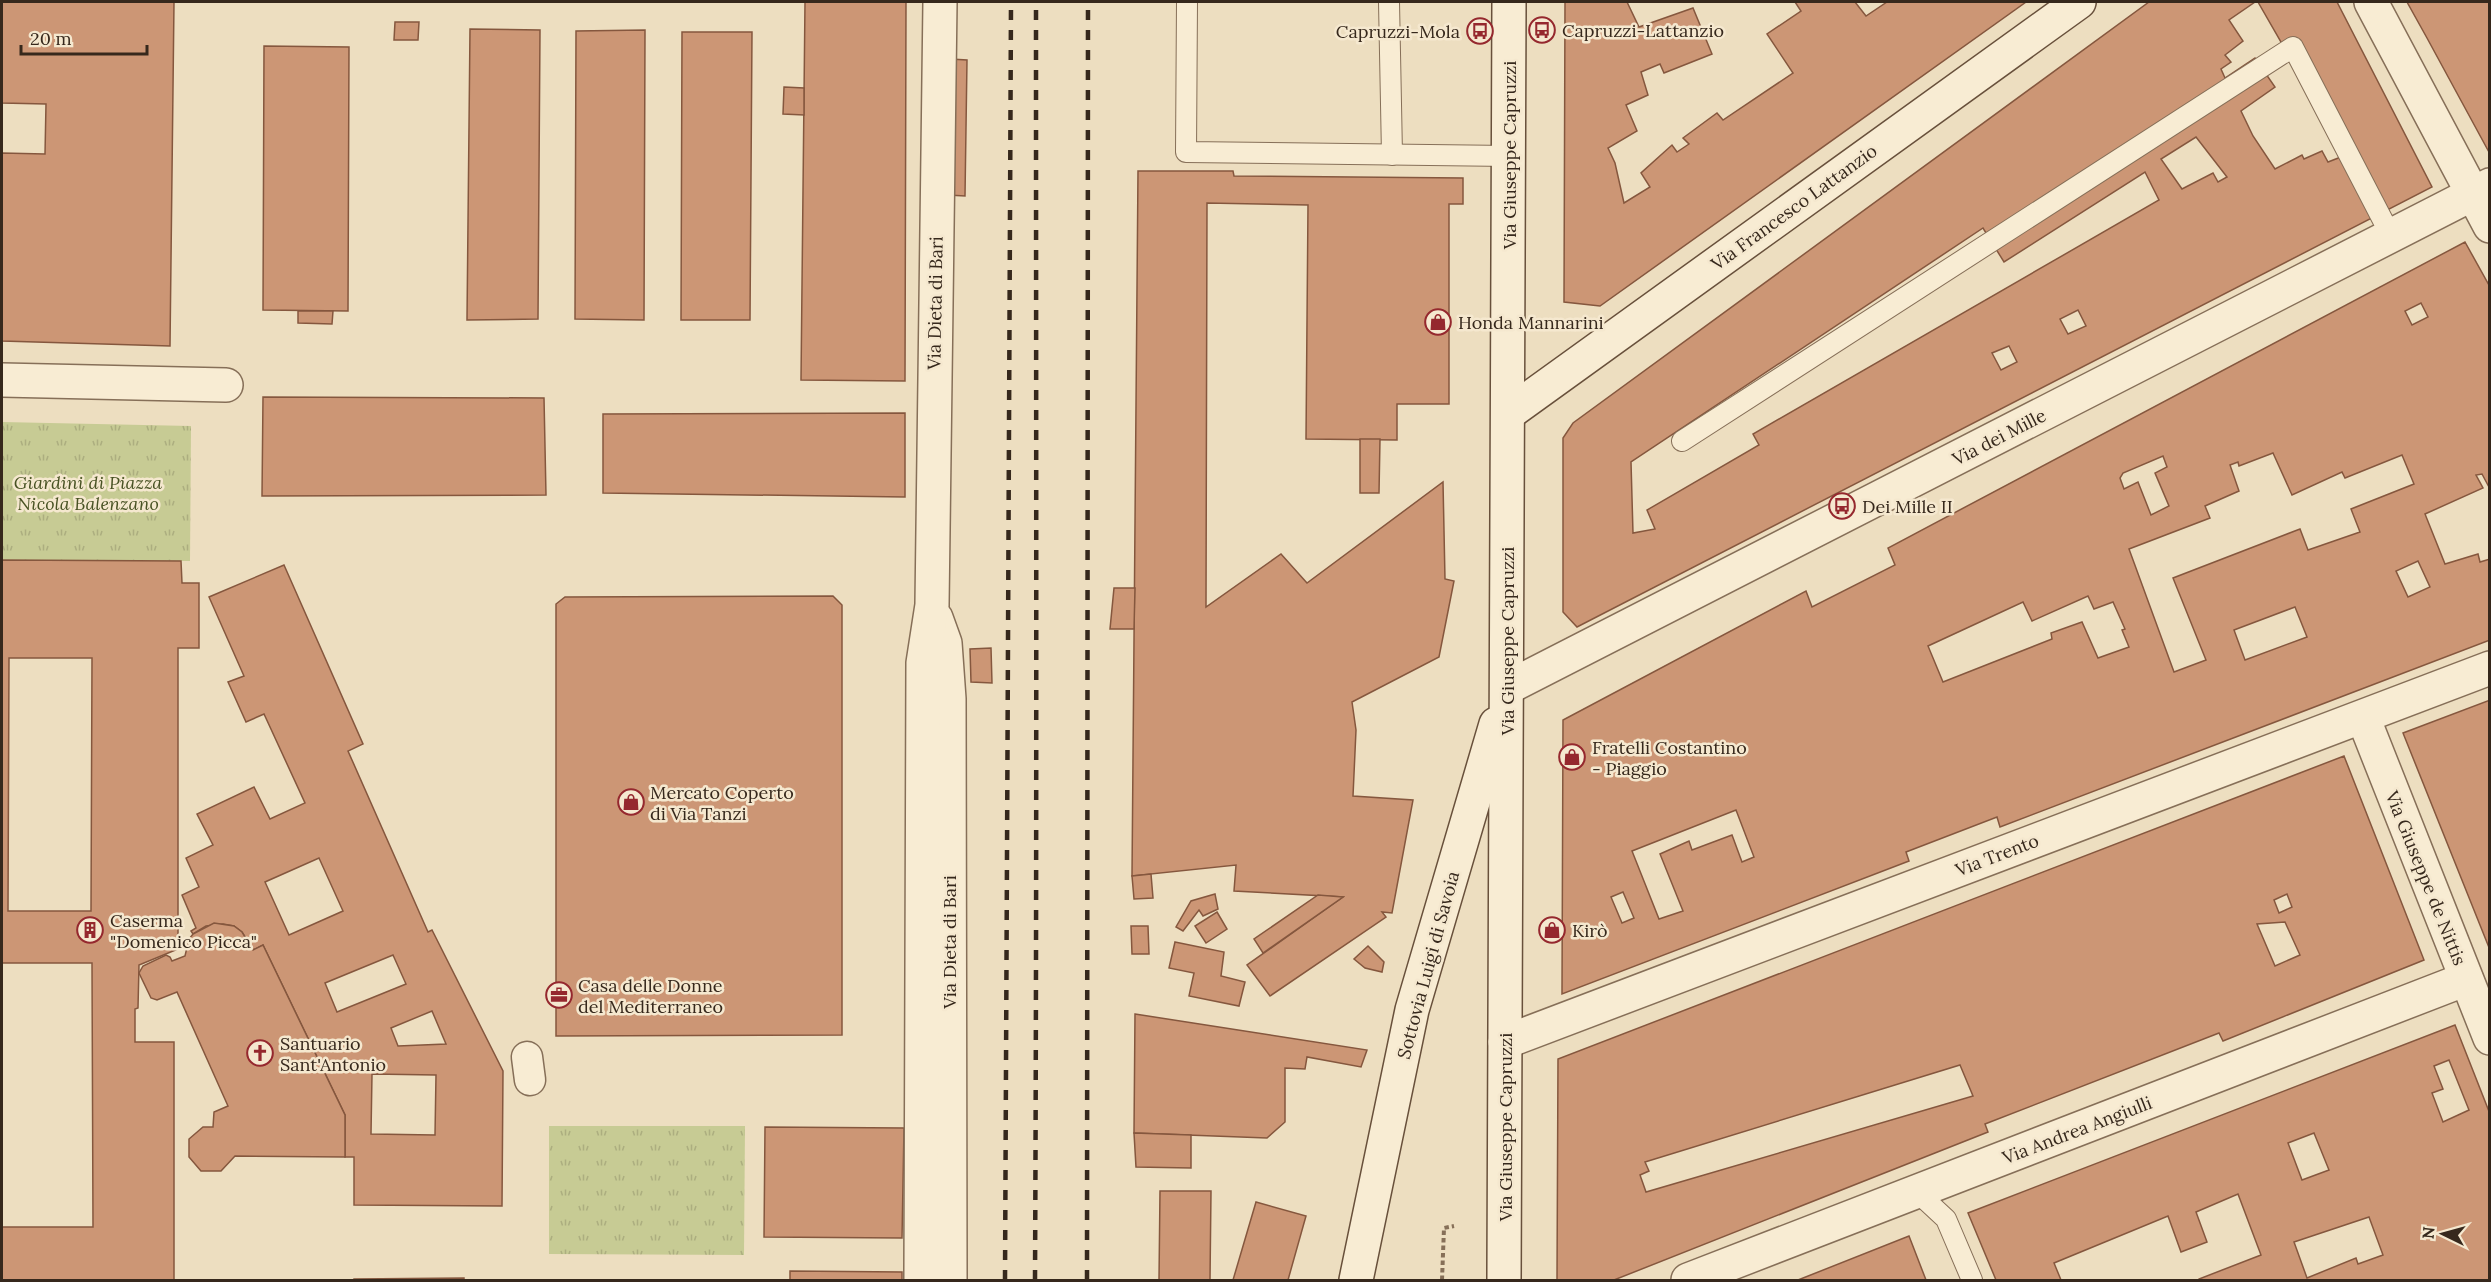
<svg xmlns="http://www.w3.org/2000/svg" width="2491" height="1282" viewBox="0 0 2491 1282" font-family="Lora,serif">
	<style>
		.park { fill: url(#park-tufts) }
		.building { fill: #cc9675; stroke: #85573e; stroke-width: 1.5; fill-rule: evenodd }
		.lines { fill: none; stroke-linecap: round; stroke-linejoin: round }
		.service-casing { stroke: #866f58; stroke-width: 22 }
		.pedestrian-casing { stroke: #866f58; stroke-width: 33 }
		.minor-casing { stroke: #866f58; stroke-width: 36 }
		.secondary-casing { stroke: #68503b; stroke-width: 36 }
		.path { stroke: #866f58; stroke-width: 4; stroke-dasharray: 4.5 3; stroke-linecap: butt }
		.service { stroke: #f8ecd3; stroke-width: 20 }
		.pedestrian { stroke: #f8ecd3; stroke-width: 30 }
		.minor { stroke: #f8ecd3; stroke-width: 33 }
		.secondary { stroke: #f8ecd3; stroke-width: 33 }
		.rail { stroke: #36281c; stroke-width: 4.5; stroke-dasharray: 10 10; stroke-linecap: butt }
		.labels { text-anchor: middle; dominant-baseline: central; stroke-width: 5; stroke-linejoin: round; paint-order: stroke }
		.poi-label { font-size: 18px; fill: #36281c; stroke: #f5e8cf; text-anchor: start }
		.street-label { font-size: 18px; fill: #36281c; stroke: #f5e8cf }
		.park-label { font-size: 18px; font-style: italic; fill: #485223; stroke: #f5e8cf }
	</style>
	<defs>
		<pattern id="park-tufts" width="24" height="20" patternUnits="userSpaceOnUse" patternTransform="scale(1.5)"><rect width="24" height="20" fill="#c7cb94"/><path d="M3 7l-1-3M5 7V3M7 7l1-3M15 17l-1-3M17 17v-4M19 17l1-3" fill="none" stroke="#acae7f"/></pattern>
	</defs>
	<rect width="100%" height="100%" fill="#eddec0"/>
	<g class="park">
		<path d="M2,422L191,426L190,561L2,560Z"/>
		<path d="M549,1126H745L744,1255L549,1254Z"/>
	</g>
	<g class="building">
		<path d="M2,2H174L170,346L2,341V153L45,154L46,104L2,103Z"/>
		<path d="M805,2H906L905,381L801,380Z"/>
		<path d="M1565,2H1627L1639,27L1693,8L1712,54L1664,73L1660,64L1641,72L1648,95L1626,105L1637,131L1608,148L1615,163L1624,203L1650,187L1641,173L1672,145L1677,152L1689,144L1683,138L1717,113L1723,120L1793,73L1767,34L1801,11L1795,2H1855L1866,16L1887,2H2026L1600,306L1564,302Z"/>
		<path d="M2149,2H2255L2229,20L2243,41L2225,55L2231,62L2221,69L2225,78L2255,58L2275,87L2241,111L2253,136L2275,169L2302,155L2304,159L2322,151L2328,162L2346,155L2258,2H2337L2432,187L1577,627L1563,612V438L1573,423ZM2196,137L2227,177L2218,182L2213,173L2182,189L2161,159ZM2145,172L2159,200L1753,434L1759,445L1647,510L1655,529L1633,533L1631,462L1983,228L2004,262ZM2078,310L2086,326L2068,334L2060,319ZM2009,346L2017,362L2001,370L1992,353Z"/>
		<path d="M2407,2H2490V154L2427,38Z"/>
		<path d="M395,22H419L418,40H394Z"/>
		<path d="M470,29L540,30L538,319L467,320Z"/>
		<path d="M645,30L644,320L575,319L576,31Z"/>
		<path d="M682,32H752L750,320H681Z"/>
		<path d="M264,46L349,47L348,311L263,310Z"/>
		<path d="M950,59L967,60L965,196L948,195Z"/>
		<path d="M784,87L804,88V115L783,114Z"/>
		<path d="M1138,171H1233L1234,176L1463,178V204H1449V404H1397V440L1306,439L1308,205L1207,203L1206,607L1281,554L1307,583L1443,482L1445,579L1454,581L1439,657L1352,702L1356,730L1353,796L1413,800L1392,913L1382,912L1386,917L1270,996L1247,965L1343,897L1234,891L1236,865L1132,876Z"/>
		<path d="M2465,242L2490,287V489L2482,474L2476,475L2483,488L2425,514L2445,564L2478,554L2480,562L2490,559V640L2000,827L1997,817L1906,852L1909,861L1562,994L1563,720L1806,591L1812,607L1895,565L1888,548ZM2421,303L2428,317L2412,325L2405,311ZM2273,453L2292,495L2342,472L2345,478L2402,455L2414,484L2351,509L2360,532L2308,550L2300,529L2173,578L2206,660L2174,672L2129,549L2210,518L2205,506L2239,491L2230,465L2238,462L2239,466ZM2163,456L2167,467L2155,473L2169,506L2151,515L2138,482L2124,489L2120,478L2123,473ZM2418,561L2430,587L2408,597L2396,571ZM2088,596L2094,609L2113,602L2125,629L2122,630L2129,647L2098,658L2082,622L2051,633L2052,639L1943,682L1928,646L2023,602L2032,621ZM2295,607L2307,637L2245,660L2234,630ZM1736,810L1754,857L1742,862L1732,835L1692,850L1689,841L1660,854L1683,911L1659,919L1632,851ZM1623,892L1634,918L1622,923L1611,897Z"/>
		<path d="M298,311H333L332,324L298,323Z"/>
		<path d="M263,397L544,398L546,495L262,496Z"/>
		<path d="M905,413V497L603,493V414Z"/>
		<path d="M1360,439H1380L1379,493H1360Z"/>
		<path d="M2,560L181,561L182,583H199V648H178V949L139,965L138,1008L135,1009V1042H174V1280H2V1227H93L92,963H2ZM9,658H92L91,911H8Z"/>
		<path d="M284,565L363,744L348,751L428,932L432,930L503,1071L502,1206L354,1205V1157H345V1115L263,945L253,950L242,932L234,926L223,924L206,926L193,934L191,931L196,928L182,895L199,887L186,858L213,845L197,814L254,787L270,819L305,803L264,714L246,722L228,682L244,676L209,597ZM319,858L343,911L289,935L265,882ZM393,955L406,984L337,1012L325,983ZM432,1011L446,1044L398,1046L391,1028ZM372,1074L436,1075L435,1135L371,1134Z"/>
		<path d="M1114,588H1135L1134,629H1110Z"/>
		<path d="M833,596L842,605V1035L556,1036V604L565,597Z"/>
		<path d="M991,648L992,683L971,682L970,649Z"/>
		<path d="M2490,700V950L2403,733Z"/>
		<path d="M2344,756L2424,960L2223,1041L2219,1033L1985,1124L1988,1132L1614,1280H1557L1558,1059ZM2287,894L2292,907L2279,913L2274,900ZM2285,922L2300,955L2275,966L2257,924ZM1960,1065L1973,1096L1646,1192L1640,1175L1649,1171L1645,1162Z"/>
		<path d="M1151,874L1153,898L1134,899L1132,876Z"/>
		<path d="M1215,894L1218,909L1203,916L1199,910L1183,931L1176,927L1191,901Z"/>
		<path d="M1318,895L1343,897L1263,953L1254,939Z"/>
		<path d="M1217,912L1227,929L1206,943L1195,926Z"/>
		<path d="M214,923L234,926L242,932L253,950L263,945L345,1115V1157L235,1156L221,1171H201L189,1157V1139L203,1127H213L214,1112L228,1106L177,992L157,1000L151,998L139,973L143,966L166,955L170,957L172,961L185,956L189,939L193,934Z"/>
		<path d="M1131,926H1148L1149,954H1132Z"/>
		<path d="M1175,942L1224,952L1221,976L1245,982L1239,1006L1189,996L1194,973L1169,968Z"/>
		<path d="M1368,946L1384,962L1382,972L1365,968L1354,959Z"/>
		<path d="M1135,1014L1367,1050L1361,1067L1307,1057L1305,1069L1285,1068V1122L1267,1138L1134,1133Z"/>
		<path d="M2455,1025L2490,1114V1280H2199V1279L2261,1255L2238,1194L2196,1212L2207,1242L2181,1252L2168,1216L2054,1263L2061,1280H1996L1968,1213ZM2449,1060L2469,1110L2443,1122L2432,1093L2443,1089L2434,1066ZM2314,1133L2329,1170L2302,1180L2288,1143ZM2369,1217L2383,1255L2358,1264L2356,1258L2307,1278L2294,1242Z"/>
		<path d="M765,1127L904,1128L902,1238L764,1237Z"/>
		<path d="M1134,1133L1191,1135V1168L1136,1167Z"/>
		<path d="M1160,1191H1211L1210,1280H1159Z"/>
		<path d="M1256,1202L1306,1216L1288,1280H1233Z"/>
		<path d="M1909,1236L1926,1280H1798Z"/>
		<path d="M790,1271L902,1272V1280H790Z"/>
		<path d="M464,1278V1280H354V1279Z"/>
	</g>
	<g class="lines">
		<g class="service-casing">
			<g id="service">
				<path d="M1187,2L1186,152L1509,156"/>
				<path d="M1389,2L1392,155"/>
				<path d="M1682,441L2293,47L2391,236"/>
				<path d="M1917,1192L1946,1219L1972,1280"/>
			</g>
		</g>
		<g class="pedestrian-casing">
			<path id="pedestrian" d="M527,1057L530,1080"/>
		</g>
		<g class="minor-casing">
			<g id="minor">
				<path d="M2371,2L2490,226"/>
				<path d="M2,380L226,385"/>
				<path d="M936,618L945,643L949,699L950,1280"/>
				<path d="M1507,688L2490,185"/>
				<path d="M2363,717L2490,1038"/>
				<path d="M1505,1042L2490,668"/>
				<path d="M921,1280L923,663L932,605L940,2"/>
				<path d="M1688,1280L2466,979"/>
			</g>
		</g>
		<g class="secondary-casing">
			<g id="secondary">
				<path d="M1509,413L2079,2"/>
				<path d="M1356,1280L1412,1010L1496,724"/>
				<path d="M1504,1280L1509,2"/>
			</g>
		</g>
		<path class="path" d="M1442,1280L1444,1228L1454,1226"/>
		<use href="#service" class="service"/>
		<use href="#pedestrian" class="pedestrian"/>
		<use href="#minor" class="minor"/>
		<use href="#secondary" class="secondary"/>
		<g class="rail">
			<path d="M1005,1280L1011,2"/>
			<path d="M1035,1280C1037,854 1036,428 1036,2"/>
			<path d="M1087,1280L1088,2"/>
		</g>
	</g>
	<defs>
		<g id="bus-ring" transform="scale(1.35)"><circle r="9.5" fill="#f5e8cf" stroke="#95282e" stroke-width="1.5"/><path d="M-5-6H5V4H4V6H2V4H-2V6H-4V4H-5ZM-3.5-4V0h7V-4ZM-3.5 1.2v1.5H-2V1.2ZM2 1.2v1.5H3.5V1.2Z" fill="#95282e"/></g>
		<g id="shop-ring" transform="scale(1.35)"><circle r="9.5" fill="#f5e8cf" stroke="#95282e" stroke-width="1.5"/><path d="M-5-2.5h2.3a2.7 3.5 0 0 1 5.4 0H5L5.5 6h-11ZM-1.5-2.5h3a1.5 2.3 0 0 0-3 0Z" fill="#95282e"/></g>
		<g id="building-ring" transform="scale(1.35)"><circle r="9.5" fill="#f5e8cf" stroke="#95282e" stroke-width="1.5"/><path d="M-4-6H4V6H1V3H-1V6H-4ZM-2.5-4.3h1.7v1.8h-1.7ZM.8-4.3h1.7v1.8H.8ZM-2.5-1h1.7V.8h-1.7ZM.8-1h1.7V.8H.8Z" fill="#95282e"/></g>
		<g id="office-ring" transform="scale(1.35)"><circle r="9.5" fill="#f5e8cf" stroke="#95282e" stroke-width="1.5"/><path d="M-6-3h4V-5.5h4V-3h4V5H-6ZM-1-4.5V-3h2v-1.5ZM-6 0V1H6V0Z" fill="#95282e"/></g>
		<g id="church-ring" transform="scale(1.35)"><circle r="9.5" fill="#f5e8cf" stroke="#95282e" stroke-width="1.5"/><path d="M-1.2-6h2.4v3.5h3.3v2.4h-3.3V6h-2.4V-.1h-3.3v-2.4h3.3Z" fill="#95282e"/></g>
	</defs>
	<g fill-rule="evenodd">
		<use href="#bus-ring" x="1542" y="30"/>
		<use href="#bus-ring" x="1480" y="31"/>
		<use href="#shop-ring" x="1438" y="322"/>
		<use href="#bus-ring" x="1842" y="506"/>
		<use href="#shop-ring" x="1572" y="757"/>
		<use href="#shop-ring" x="631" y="802"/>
		<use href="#building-ring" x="90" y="930"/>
		<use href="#shop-ring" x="1552" y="930"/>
		<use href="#office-ring" x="559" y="995"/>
		<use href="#church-ring" x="260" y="1053"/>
	</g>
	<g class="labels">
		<g class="poi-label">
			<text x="1562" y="30">Capruzzi-Lattanzio</text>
			<text x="1460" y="31" text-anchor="end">Capruzzi-Mola</text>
			<text x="1458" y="322">Honda Mannarini</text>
			<text x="1862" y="506">Dei Mille II</text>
			<text x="1592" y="747">Fratelli Costantino<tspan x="1592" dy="21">- Piaggio</tspan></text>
			<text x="650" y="792">Mercato Coperto<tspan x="650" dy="21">di Via Tanzi</tspan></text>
			<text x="110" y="920">Caserma<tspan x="110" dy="21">"Domenico Picca"</tspan></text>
			<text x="1572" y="930">Kirò</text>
			<text x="578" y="985">Casa delle Donne<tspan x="578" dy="21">del Mediterraneo</tspan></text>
			<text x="280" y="1043">Santuario<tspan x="280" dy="21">Sant'Antonio</tspan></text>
		</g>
		<g class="street-label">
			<text transform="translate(1509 155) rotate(-90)">Via Giuseppe Capruzzi</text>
			<text transform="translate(1794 207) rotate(-36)">Via Francesco Lattanzio</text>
			<text transform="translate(935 303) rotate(-89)">Via Dieta di Bari</text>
			<text transform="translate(1999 437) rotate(-27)">Via dei Mille</text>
			<text transform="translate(1507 641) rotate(-90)">Via Giuseppe Capruzzi</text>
			<text transform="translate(1997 855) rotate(-21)">Via Trento</text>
			<text transform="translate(2426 878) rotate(68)">Via Giuseppe de Nittis</text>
			<text transform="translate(949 942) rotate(-90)">Via Dieta di Bari</text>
			<text transform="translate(1428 965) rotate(-75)">Sottovia Luigi di Savoia</text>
			<text transform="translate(1505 1127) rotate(-90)">Via Giuseppe Capruzzi</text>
			<text transform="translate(2077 1130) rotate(-21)">Via Andrea Angiulli</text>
		</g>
		<g class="park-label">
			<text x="88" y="482">Giardini di Piazza<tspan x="88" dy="21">Nicola Balenzano</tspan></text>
		</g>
	</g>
	<rect width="2491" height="1282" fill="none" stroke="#36281c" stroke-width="6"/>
	<g transform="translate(2443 1234) rotate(275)" stroke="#f5e8cf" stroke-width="4.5" paint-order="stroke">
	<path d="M0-4.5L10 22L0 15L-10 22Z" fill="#36281c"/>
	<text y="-9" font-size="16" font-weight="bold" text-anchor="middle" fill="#36281c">N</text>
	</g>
	<path d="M21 45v9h126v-9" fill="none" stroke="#36281c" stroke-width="3"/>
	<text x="30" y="45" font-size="18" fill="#36281c" stroke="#f5e8cf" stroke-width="4.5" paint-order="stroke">20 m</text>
</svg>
